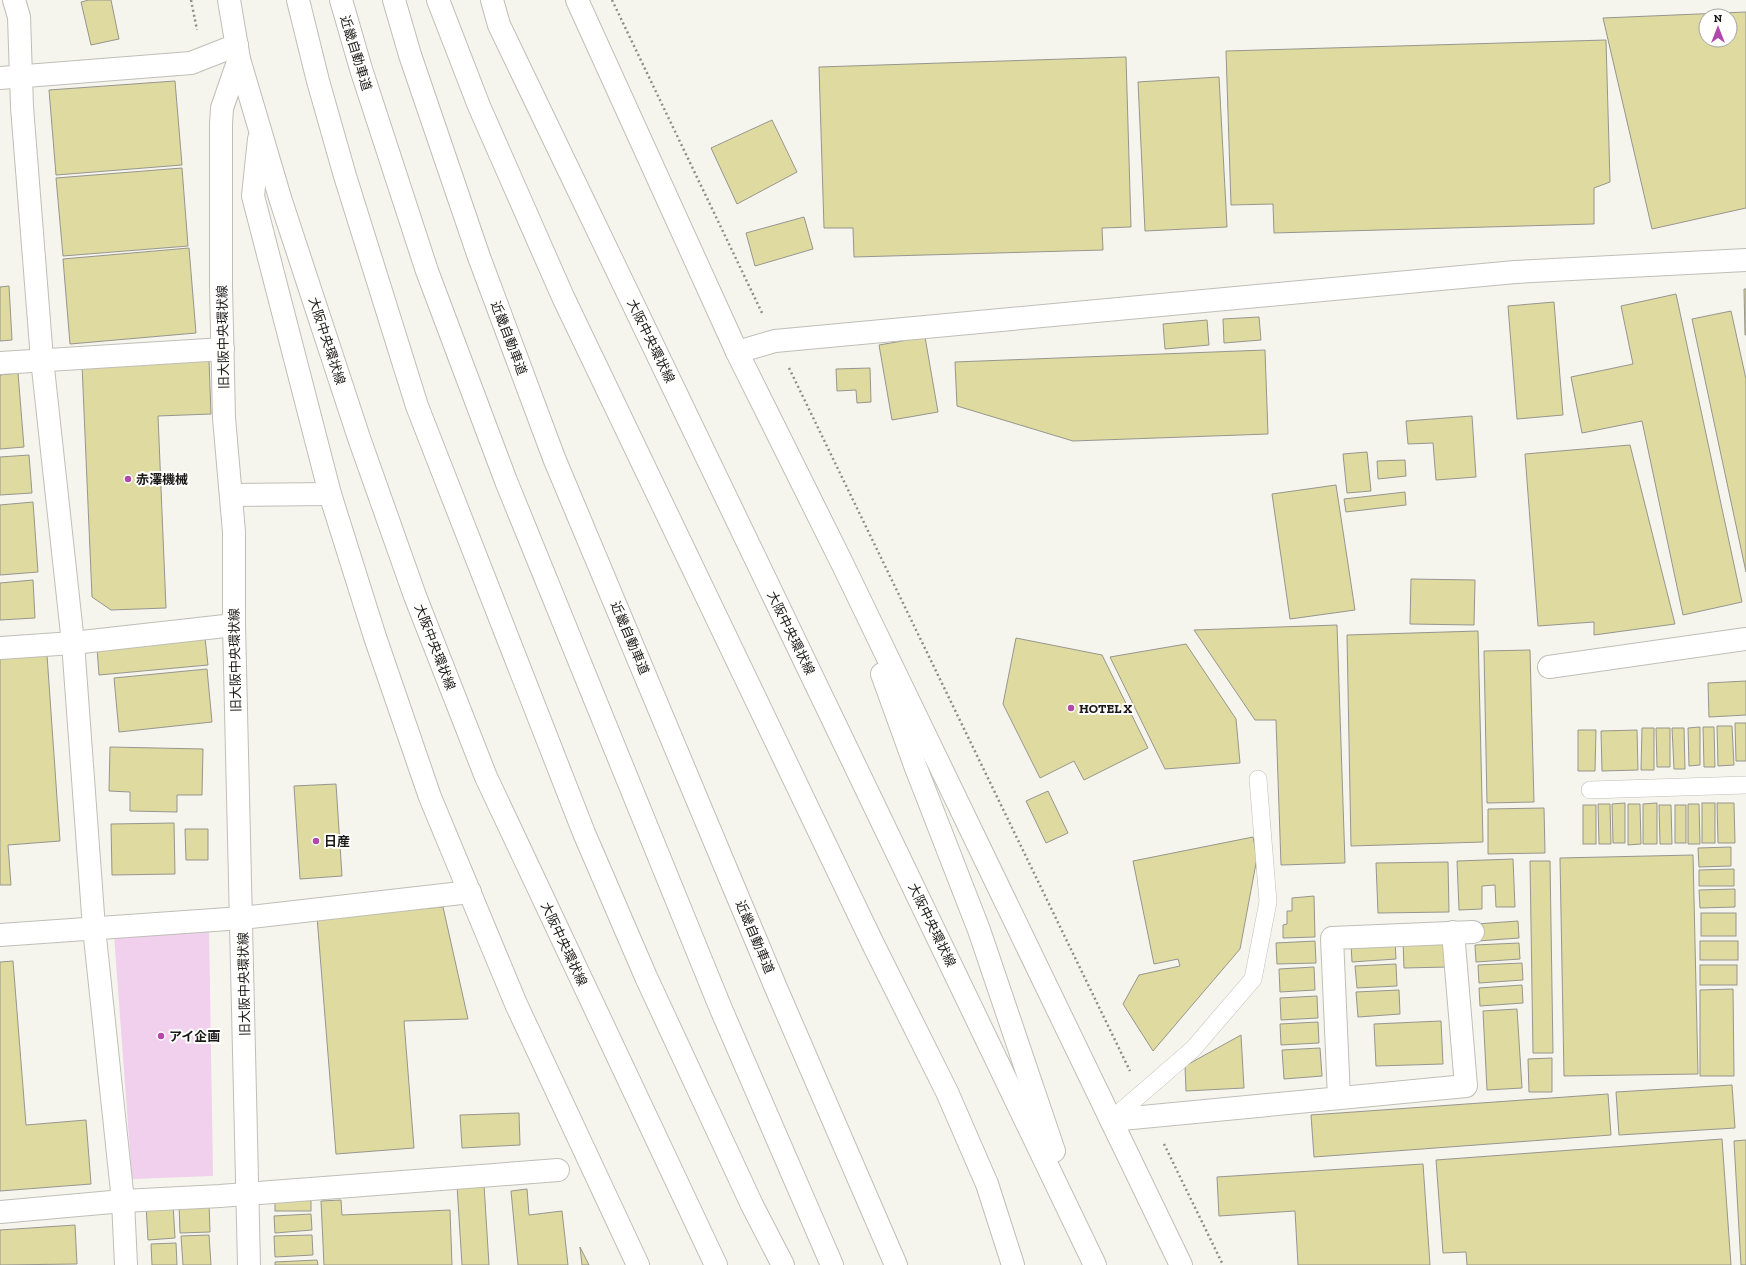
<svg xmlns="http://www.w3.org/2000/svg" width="1746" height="1265" viewBox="0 0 1746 1265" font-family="'Zilla Slab','Noto Sans JP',serif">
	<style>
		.green { fill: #f0d0ec }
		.building { fill: #dfda9f; stroke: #96968f; fill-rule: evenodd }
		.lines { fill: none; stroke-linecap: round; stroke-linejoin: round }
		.service-casing { stroke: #bfbeb7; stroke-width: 18 }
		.minor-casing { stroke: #bfbeb7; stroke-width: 24 }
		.tertiary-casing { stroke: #bfbeb7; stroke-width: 24 }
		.primary-casing { stroke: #bfbeb7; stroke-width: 24 }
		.motorway-casing { stroke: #bfbeb7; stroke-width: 24 }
		.path { stroke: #8e8e89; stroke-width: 2.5; stroke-dasharray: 2 3; stroke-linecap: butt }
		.service { stroke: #fff; stroke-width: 17 }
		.minor { stroke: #fff; stroke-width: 22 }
		.tertiary { stroke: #fff; stroke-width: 22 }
		.primary { stroke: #fff; stroke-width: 22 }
		.motorway { stroke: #fff; stroke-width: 22 }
		.poi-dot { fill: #b149ab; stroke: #fffffe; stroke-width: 1.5 }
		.labels { text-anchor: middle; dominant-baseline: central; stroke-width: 4; stroke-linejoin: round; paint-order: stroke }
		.street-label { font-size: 13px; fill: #1b1a18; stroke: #fffffe }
		.poi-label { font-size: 13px; font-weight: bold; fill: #1b1a18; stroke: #fffffe; text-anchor: start }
	</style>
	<rect width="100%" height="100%" fill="#f5f5ed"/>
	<path class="green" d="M209,928L213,1176L132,1179L114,935Z"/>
	<g class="building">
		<path d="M89,0H111L119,39L91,45L81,2Z"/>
		<path d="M1746,12V208L1652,229L1603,18ZM1706,16H1730V40H1706Z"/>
		<path d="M1606,40L1610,182L1594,188V224L1274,233L1273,204L1231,205L1226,51Z"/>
		<path d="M1126,57L1131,227L1102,228L1103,250L854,257L853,228H824L819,67Z"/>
		<path d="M1219,77L1227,227L1145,231L1138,82Z"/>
		<path d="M175,81L182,165L56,175L49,90Z"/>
		<path d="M772,120L797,172L737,204L711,148Z"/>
		<path d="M182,168L188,246L63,256L56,178Z"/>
		<path d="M804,217L813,249L755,266L746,233Z"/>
		<path d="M189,248L196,333L70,344L63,259Z"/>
		<path d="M9,286L12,340L0,341V287Z"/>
		<path d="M1744,289H1746V335H1745Z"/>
		<path d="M1676,294L1742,602L1683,615L1642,421L1582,433L1571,377L1633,364L1621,306Z"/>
		<path d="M1554,302L1563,415L1517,419L1508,306Z"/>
		<path d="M1731,311L1746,379V572L1692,319Z"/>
		<path d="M1259,317L1261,340L1224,343L1223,319Z"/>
		<path d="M1207,320L1209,345L1165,349L1163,324Z"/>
		<path d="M925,337L938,412L892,420L879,345Z"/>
		<path d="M1265,350L1268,434L1073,441L957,406L955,362Z"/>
		<path d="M209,360L211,414L158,416L166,608L111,610L92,597L82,365Z"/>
		<path d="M870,368L871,402L857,403L856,390L837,391L836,369Z"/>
		<path d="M18,373L24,447L0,449V375Z"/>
		<path d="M1472,416L1476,477L1436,480L1433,443L1408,444L1406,421Z"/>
		<path d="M1630,445L1675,624L1594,635V622L1538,626L1525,454Z"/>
		<path d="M1367,452L1371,491L1347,493L1343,454Z"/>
		<path d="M29,455L32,493L0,495V457Z"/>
		<path d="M1405,460L1406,476L1378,479L1377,461Z"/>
		<path d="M1336,485L1355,610L1290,619L1272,494Z"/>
		<path d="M1405,492L1406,505L1346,512L1344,499Z"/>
		<path d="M33,502L38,572L0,575V505Z"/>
		<path d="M1411,579L1475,580L1474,625L1410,624Z"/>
		<path d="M33,580L35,618L0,620V583Z"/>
		<path d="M1337,625L1345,863L1281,865L1276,720H1255L1194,630Z"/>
		<path d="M1478,631L1483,842L1351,846L1347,635Z"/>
		<path d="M205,638L208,665L99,675L97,648Z"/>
		<path d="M1016,638L1102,655L1148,748L1084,780L1074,761L1040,778L1003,704Z"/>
		<path d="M1186,644L1236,719L1240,763L1165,769L1110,657Z"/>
		<path d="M1530,650L1534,802L1487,803L1484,651Z"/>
		<path d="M47,655L60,841L8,845L11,885H0V659Z"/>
		<path d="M207,669L212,722L119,732L114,678Z"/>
		<path d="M1746,681V715L1709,717L1708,683Z"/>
		<path d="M1735,723H1746V761H1736Z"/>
		<path d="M1717,726H1732L1734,765L1718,766Z"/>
		<path d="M1700,727V765L1689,766L1688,728Z"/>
		<path d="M1703,727H1714L1715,767H1704Z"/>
		<path d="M1642,728H1654V770H1641Z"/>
		<path d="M1656,728H1670V767H1657Z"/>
		<path d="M1672,728H1684L1685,769H1674Z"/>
		<path d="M1578,730H1596L1595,771H1578Z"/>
		<path d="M1637,730L1638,770L1602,771L1601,731Z"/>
		<path d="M110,747L203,749L202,795H177V812L130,811V792L109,791Z"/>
		<path d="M336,784L342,876L300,879L294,786Z"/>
		<path d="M1048,791L1068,833L1046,843L1026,801Z"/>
		<path d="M1625,803V843H1613L1612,804Z"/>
		<path d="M1657,803V844H1643V804Z"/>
		<rect x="1702" y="803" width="13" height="40"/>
		<path d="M1717,803H1734L1735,843H1718Z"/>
		<path d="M1598,804H1610L1611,844H1599Z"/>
		<path d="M1628,804H1640L1641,844L1628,845Z"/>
		<path d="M1688,804H1699L1700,844H1688Z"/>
		<rect x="1583" y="805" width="13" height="39"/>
		<path d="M1659,805H1671L1672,844H1660Z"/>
		<rect x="1675" y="805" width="11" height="38"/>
		<path d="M1544,808L1545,853L1488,854V809Z"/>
		<path d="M174,823L175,874L112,875L111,824Z"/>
		<path d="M185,829H208V860H186Z"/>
		<path d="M1253,837L1257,858L1240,949L1153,1051L1123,1004L1139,975L1180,966L1178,959L1154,964L1133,861Z"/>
		<path d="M1731,847V866L1699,867L1698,848Z"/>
		<path d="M1693,855L1698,1074L1564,1076L1560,858Z"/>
		<path d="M1513,859L1515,907H1496L1495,885L1482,886V909L1459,910L1457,861Z"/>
		<path d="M1530,861H1550L1553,1053H1533Z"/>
		<path d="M1448,862L1449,912L1378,913L1376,863Z"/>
		<path d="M1734,869V886H1699V870Z"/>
		<path d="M1735,889V907L1700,908L1699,890Z"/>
		<path d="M1314,896L1315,937L1283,938V925L1287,924V911H1292V898Z"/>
		<path d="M443,907L468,1019L404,1021L414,1148L336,1154L317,917Z"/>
		<rect x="1701" y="913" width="35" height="23"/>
		<path d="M1518,921L1519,938L1478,941L1476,924Z"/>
		<path d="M1449,940V967L1404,968L1403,942Z"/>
		<path d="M1315,941L1316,963L1277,964L1276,943Z"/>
		<path d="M1395,941L1396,959L1352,962L1351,944Z"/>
		<rect x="1700" y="941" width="38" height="19"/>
		<path d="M1519,943L1520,959L1476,962L1475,945Z"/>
		<path d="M13,961L26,1125L86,1120L91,1184L0,1191V962Z"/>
		<path d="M1522,963L1523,980L1479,983L1478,965Z"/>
		<path d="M1396,964L1397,986L1357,988L1355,966Z"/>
		<rect x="1700" y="965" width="37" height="20"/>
		<path d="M1314,967L1315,990L1280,992L1279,969Z"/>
		<path d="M1522,985L1523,1003L1480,1006L1479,988Z"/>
		<path d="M1733,989L1734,1076H1700V990Z"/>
		<path d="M1399,990L1400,1014L1358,1017L1356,992Z"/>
		<path d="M1317,996L1318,1018L1281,1020L1280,998Z"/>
		<path d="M1517,1009L1522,1088L1487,1090L1483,1011Z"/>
		<path d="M1441,1021L1443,1064L1376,1066L1374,1024Z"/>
		<path d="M1318,1022L1319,1043L1281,1045L1280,1024Z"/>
		<path d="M1241,1035L1244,1088L1186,1091L1185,1066Z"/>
		<path d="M1320,1048L1322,1076L1284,1079L1282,1050Z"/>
		<path d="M1552,1058V1092H1529L1528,1059Z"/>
		<path d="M1732,1085L1735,1128L1619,1135L1616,1092Z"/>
		<path d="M1608,1094L1611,1135L1314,1157L1311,1115Z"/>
		<path d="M519,1113L520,1145L462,1148L460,1115Z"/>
		<path d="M1722,1139L1731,1265H1467L1466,1252L1443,1253L1436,1160Z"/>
		<path d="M1746,1140V1265H1741L1734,1141Z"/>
		<path d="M1423,1164L1430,1265H1298L1295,1211L1219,1216L1217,1177Z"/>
		<path d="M484,1185L489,1265H462L457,1186Z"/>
		<path d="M527,1189L529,1215L562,1211L568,1265H518L511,1191Z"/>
		<rect x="275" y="1195" width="36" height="16"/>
		<path d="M341,1200L342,1215L450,1210L452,1265H324L321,1201Z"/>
		<path d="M209,1202L210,1232L180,1233L179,1203Z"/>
		<path d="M173,1204L175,1238L148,1240L146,1205Z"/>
		<path d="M311,1214L312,1230L275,1233L274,1216Z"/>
		<path d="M75,1225L77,1264L0,1265V1230Z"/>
		<path d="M209,1235L211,1265H183L181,1236Z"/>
		<path d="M312,1235L313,1255L275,1257L274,1236Z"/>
		<path d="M176,1243L177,1265H152L151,1244Z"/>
		<path d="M580,1247L589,1265H582Z"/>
		<path d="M317,1260L318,1265H275V1262Z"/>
	</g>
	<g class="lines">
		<g class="service-casing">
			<g id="service">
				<path d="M1590,790L1746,785"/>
				<path d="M1111,1120L1193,1049L1253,979L1268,902L1258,779"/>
			</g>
		</g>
		<g class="minor-casing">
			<g id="minor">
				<path d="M14,0L19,17L22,107L42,359L73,643L94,928L123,1201L126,1265"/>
				<path d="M0,78L191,63L237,45"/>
				<path d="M0,363L223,349"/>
				<path d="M0,648L73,643L234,625"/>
				<path d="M1549,667L1746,639"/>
				<path d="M0,935L242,918L470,892"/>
				<path d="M1339,1098L1332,938L1473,932"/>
				<path d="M1111,1120L1466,1086L1453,932"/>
				<path d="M0,1212L123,1201L220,1196L558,1170"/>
			</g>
		</g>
		<g class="tertiary-casing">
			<path id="tertiary" d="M737,352L775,341L1515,272L1746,260"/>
		</g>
		<g class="primary-casing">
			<g id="primary">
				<path d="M229,0L239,59L281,201L359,438L415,596L486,777L716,1265"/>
				<path d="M492,0L499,25L1095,1265"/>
				<path d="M577,0L737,352L843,565L1181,1265"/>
				<path d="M239,59L222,108L221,124V287L224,418L234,532V625L249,1265"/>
				<path d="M259,139L253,196L330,494L375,637L430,797L516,1004L638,1265"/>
				<path d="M231,495L330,494"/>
				<path d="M882,674L916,768L979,930L1054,1151"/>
			</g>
		</g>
		<g class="motorway-casing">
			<g id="motorway">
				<path d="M298,0L318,81L345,176L417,406L584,833L646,977L752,1205L783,1265"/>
				<path d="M341,0L361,69L427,271L506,481L721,1009L832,1265"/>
				<path d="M394,0L410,55L479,257L554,458L776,988L896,1265"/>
				<path d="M438,0L479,106L563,297L873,944L947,1092L987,1184L1013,1265"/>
			</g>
		</g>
		<g class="path">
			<path d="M191,0L197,30"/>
			<path d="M612,0L763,315"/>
			<path d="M789,368L1130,1071"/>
			<path d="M1164,1144L1223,1265"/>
		</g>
		<use href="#service" class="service"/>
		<use href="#minor" class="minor"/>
		<use href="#tertiary" class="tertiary"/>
		<use href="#primary" class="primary"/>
		<use href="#motorway" class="motorway"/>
	</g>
	<g class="poi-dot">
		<circle cx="128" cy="479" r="4"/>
		<circle cx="1071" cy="708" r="4"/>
		<circle cx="316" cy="841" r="4"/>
		<circle cx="161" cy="1036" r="4"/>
	</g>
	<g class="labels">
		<g class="street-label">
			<text transform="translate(356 53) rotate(73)">近畿自動車道</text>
			<text transform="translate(223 337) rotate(-91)">旧大阪中央環状線</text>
			<text transform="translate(509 338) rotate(69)">近畿自動車道</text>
			<text transform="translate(327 341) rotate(72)">大阪中央環状線</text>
			<text transform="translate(651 341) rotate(64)">大阪中央環状線</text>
			<text transform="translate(791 633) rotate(64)">大阪中央環状線</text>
			<text transform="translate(630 638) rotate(67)">近畿自動車道</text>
			<text transform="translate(435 647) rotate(69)">大阪中央環状線</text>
			<text transform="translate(235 660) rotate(-91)">旧大阪中央環状線</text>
			<text transform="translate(932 925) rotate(64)">大阪中央環状線</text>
			<text transform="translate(755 937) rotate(67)">近畿自動車道</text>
			<text transform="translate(564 944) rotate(65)">大阪中央環状線</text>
			<text transform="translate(244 984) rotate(-91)">旧大阪中央環状線</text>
		</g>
		<g class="poi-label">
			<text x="136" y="479">赤澤機械</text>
			<text x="1079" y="708">HOTEL X</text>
			<text x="324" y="841">日産</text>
			<text x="169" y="1036">アイ企画</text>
		</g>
	</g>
	<g transform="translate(1718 28)"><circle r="19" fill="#fffffe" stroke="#a4a3a2"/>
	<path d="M0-3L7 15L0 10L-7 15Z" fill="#b149ab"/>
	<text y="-6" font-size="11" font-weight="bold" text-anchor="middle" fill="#1b1a18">N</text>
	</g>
</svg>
